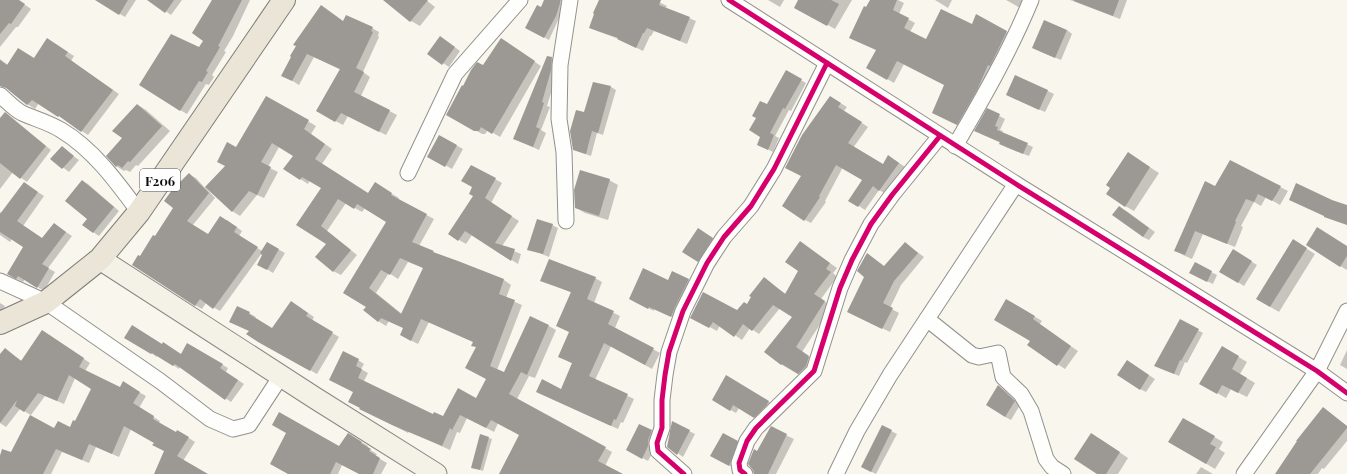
<svg xmlns="http://www.w3.org/2000/svg" width="1347" height="474" viewBox="0 0 1347 474" font-family="'Playfair Display',serif">
	<style>
		.shadow { fill: #0003; fill-rule: evenodd }
		.building { fill: #9c9995; fill-rule: evenodd }
		.lines { fill: none; stroke-linecap: round; stroke-linejoin: round }
		.street-casing { stroke: #92918d; stroke-width: 17 }
		.secondary-casing { stroke: #898784; stroke-width: 23 }
		.primary-casing { stroke: #7f7e7a; stroke-width: 24 }
		.street { stroke: #fefefc; stroke-width: 15 }
		.secondary { stroke: #f4f2e7; stroke-width: 21 }
		.primary { stroke: #ebe5d8; stroke-width: 22 }
		.cycleway-casing { stroke: #fff; stroke-width: 8 }
		.cycleway { stroke: #d6006c; stroke-width: 5 }
		.labels { text-anchor: middle; dominant-baseline: central; stroke-width: 4; stroke-linejoin: round; paint-order: stroke }
		.shield { fill: #fff; stroke: #545454; stroke-width: 1 }
		.shield-label { font-size: 13px; font-weight: bold; fill: #0b0b0b }
	</style>
	<rect width="100%" height="100%" fill="#f9f6ee"/>
	<g class="shadow">
		<path d="M0,0H18L31,9L18,27H16L0,47Z"/>
		<path d="M103,0H136L125,17L102,3Z"/>
		<path d="M150,0H182L171,15Z"/>
		<path d="M211,0H250L233,36L224,51L226,52L212,75L214,77L209,85L206,84L187,114L180,110L199,49L204,40L213,1Z"/>
		<path d="M385,0H426L435,7L420,26L411,21Z"/>
		<path d="M546,0H556L565,5L549,40L526,27L541,9Z"/>
		<path d="M600,0H655L667,6L665,9L689,18L696,21L687,44L654,31L651,36H650L643,51L619,39L597,31L591,28Z"/>
		<path d="M768,0H784L780,7Z"/>
		<path d="M799,0H852L835,29L795,7Z"/>
		<path d="M871,0H898L904,3L899,14L915,23L910,32L926,40L972,26L977,16L1013,36L964,128L933,113L945,85L904,64L894,83L867,67L877,50L867,8Z"/>
		<path d="M935,0H952L948,8Z"/>
		<path d="M1006,0H1025L1020,8Z"/>
		<path d="M1070,0H1127L1120,19Z"/>
		<path d="M344,22L372,28L379,32L378,36L379,37L363,72L370,77L361,96L397,115L386,135L348,116L343,125L317,111L341,70L314,57L299,85L283,75L292,57Z"/>
		<path d="M1067,30L1072,34L1061,60L1039,51Z"/>
		<path d="M446,41L460,51L449,67L429,54Z"/>
		<path d="M55,44L74,56L71,61L119,94L88,135L39,103L35,109L22,101L10,91L0,74V59L8,65L35,59Z"/>
		<path d="M508,44L541,66L500,137L488,130L485,134H482L447,114L464,87Z"/>
		<path d="M552,58L558,62L557,73L547,106L550,107L541,130L546,133L539,150L515,139Z"/>
		<path d="M786,72L806,83L791,111L789,110L775,136L779,138L773,152L763,147L761,136L768,106Z"/>
		<path d="M1016,76L1054,94L1045,112L1013,98Z"/>
		<path d="M594,83L611,87L616,90L603,135L597,133L591,156L579,152L574,149Z"/>
		<path d="M266,97L316,126L311,134L332,149L322,164L369,194L375,184L399,198L398,200L434,219L419,246L440,256L504,280L511,285L506,298L522,305L497,370L504,373L549,326L556,330L535,378L529,376L517,399L612,452L605,466L621,474H501L520,435L498,423L494,432L467,418L460,433L457,432L450,450L411,432L412,427L408,433L367,412L354,392L336,383L358,360L364,364L361,369L368,373L364,381L434,416L443,417L477,399L487,379L477,348L473,345L474,342L429,322L418,344L408,339L404,328L389,321L386,326L378,321L367,307L344,292L388,221L365,208L362,212L346,203L327,231L357,255L341,275L333,271L327,243L298,224L322,188L310,180L308,184L285,169L294,155L279,147L268,167L278,172L264,198L257,195L240,216L232,211L207,187L206,188L215,198L192,226L208,235L227,220L242,231L239,236L262,251L267,243L285,253L273,273L259,264L264,254L262,253L220,311L206,303L202,309L195,305L140,258L175,208L190,175L196,178L205,188L227,166ZM408,262L424,268L402,314L376,293L389,273L398,279Z"/>
		<path d="M837,101L847,107L844,111L868,127L853,148L883,165L895,160L905,167L886,194L879,190L865,210L850,200L864,180L843,167L825,201L826,202L811,223L805,220L803,176Z"/>
		<path d="M138,105L146,110L170,131L138,166L136,165L130,172L126,170L124,171L116,166L124,138Z"/>
		<path d="M988,110L1005,119L1000,130L1003,131L1002,133L1033,147L1029,156L1006,147L1001,143L981,134Z"/>
		<path d="M5,113L51,150L27,182L13,172L0,189V120Z"/>
		<path d="M440,136L463,149L452,169L429,156Z"/>
		<path d="M62,148L79,160L69,172L52,159Z"/>
		<path d="M1137,159L1159,173L1134,211L1125,206Z"/>
		<path d="M1230,161L1288,191L1280,205L1266,197L1261,206L1254,202L1241,226L1243,227L1235,247L1203,234L1192,259L1183,255L1176,251L1216,187Z"/>
		<path d="M472,166L502,183L491,203L519,221L502,246L521,254L518,264L472,235L466,244L449,234L475,196Z"/>
		<path d="M609,180L618,185L608,220L585,213L576,208Z"/>
		<path d="M82,181L88,184L119,211L99,236L93,232Z"/>
		<path d="M30,187L44,196L23,226L43,239L54,224L72,236L48,268L55,272L44,291L25,279L23,282L15,278L24,247L12,239L10,242L0,235V212L2,213Z"/>
		<path d="M1125,210L1155,232L1149,240L1143,237Z"/>
		<path d="M552,225L558,228L549,257L529,249Z"/>
		<path d="M704,233L718,242L704,264L698,261Z"/>
		<path d="M1293,240L1315,254L1279,312L1257,299Z"/>
		<path d="M905,243L924,257L901,285L890,308L899,313L890,332L855,315L865,277L885,267Z"/>
		<path d="M1347,246V270L1340,266Z"/>
		<path d="M807,247L837,268L833,273L837,277L821,299L832,306L802,352L816,361L805,378L782,365L766,352L794,317L780,308L759,334L750,328L742,340L720,325L717,331L692,317L737,312L748,305L764,279L786,294L799,271Z"/>
		<path d="M1233,250L1257,265L1244,286L1220,271Z"/>
		<path d="M1211,272L1217,275L1213,284L1196,276Z"/>
		<path d="M595,278L602,282L594,303L620,316L615,328L660,353L652,369L611,346L595,380L634,399L623,423L621,422L618,429L544,395L562,390L573,364L566,360L570,332L572,293L542,280Z"/>
		<path d="M689,280L694,283L677,319L654,309V311L635,302Z"/>
		<path d="M1007,300L1042,321L1039,325L1078,351L1065,369L1028,345L1031,341Z"/>
		<path d="M0,303L5,306L0,315Z"/>
		<path d="M298,306L314,317L312,321L339,337L317,374L289,358L250,331L238,325L249,313L256,317L255,318L272,329Z"/>
		<path d="M1180,320L1203,333L1187,363L1185,362L1179,376L1160,368Z"/>
		<path d="M49,335L90,363L85,371L120,388L123,383L146,396L139,408L160,421L159,423L176,433L178,431L195,442L183,461L206,474H155L165,451L155,442L131,429L119,457L96,447L89,463L62,452L51,474H0V454L11,453L55,430L71,428L75,422L92,389L75,378L64,404L45,396L31,415L20,409L6,427L0,423V361L7,351L22,361Z"/>
		<path d="M187,344L228,368L226,372L244,384L231,402L180,367L179,369L158,355L157,357L151,353L162,345L181,355Z"/>
		<path d="M1222,347L1247,362L1240,374L1255,383L1247,397L1231,389L1226,398L1201,384Z"/>
		<path d="M1347,350V369L1340,365Z"/>
		<path d="M1133,365L1155,379L1146,392L1140,389Z"/>
		<path d="M727,376L774,405L760,420L739,408L736,413L713,400Z"/>
		<path d="M999,386L1004,390L1020,405L1011,420L1005,417Z"/>
		<path d="M1323,409L1347,426V441L1324,469L1322,468L1318,474H1276Z"/>
		<path d="M1183,419L1223,442L1219,449L1225,453L1215,469L1170,442Z"/>
		<path d="M883,427L897,434L876,474L862,467Z"/>
		<path d="M771,428L794,439L776,474H755L757,453Z"/>
		<path d="M651,431L657,434L654,450L648,461L633,453Z"/>
		<path d="M689,431L695,434L683,457L668,446Z"/>
		<path d="M348,434L368,446L367,448L377,454L375,456L387,463L381,474H360L342,465L338,474H290L340,448Z"/>
		<path d="M723,434L743,445L736,469L712,456Z"/>
		<path d="M481,436L492,439L483,471L472,467Z"/>
		<path d="M1100,439L1128,458L1118,474H1099Z"/>
		<path d="M1201,467L1206,470L1213,474H1196Z"/>
	</g>
	<g class="building">
		<path d="M0,0H19L25,4L11,24L9,23L0,34Z"/>
		<path d="M95,0H128L119,15Z"/>
		<path d="M147,0H174L165,13Z"/>
		<path d="M212,0H242L218,46L220,47L206,71L208,72L202,82L199,81L180,111L139,85L171,34L199,47L203,41L192,33Z"/>
		<path d="M383,0H428L410,22Z"/>
		<path d="M544,0H561L556,16L544,38L525,28L537,5L541,7Z"/>
		<path d="M599,0H661L659,5L690,17L680,41L647,28L644,33H643L636,48L617,39L618,38L589,28L594,14L593,13Z"/>
		<path d="M798,0H831L839,4L827,26L794,8Z"/>
		<path d="M870,0H897L893,10L909,18L904,28L926,39L941,9L972,24L976,14L1007,31L990,66L988,65L977,90L957,125L932,113L944,85L897,61L887,80L866,68L876,50L849,38L864,6L866,7Z"/>
		<path d="M1074,0H1119L1113,16L1074,1Z"/>
		<path d="M321,5L343,21L346,15L373,27L371,31L373,32L356,68L364,72L354,92L390,110L379,132L341,113L335,122L316,111L340,69L307,54L292,81L281,76L291,57L290,56L296,46L293,45Z"/>
		<path d="M1044,20L1067,30L1055,58L1032,48Z"/>
		<path d="M440,36L455,47L442,65L427,54Z"/>
		<path d="M47,38L68,52L65,56L113,90L81,132L59,116L58,117L32,100L27,105L6,88L0,86V60L7,65L18,48L34,58Z"/>
		<path d="M501,38L535,61L492,134L481,127L479,131H474L446,115L462,85L463,86L471,70L477,62L483,65Z"/>
		<path d="M547,56L552,57L551,70L542,102L544,103L536,127L540,129L533,147L513,139Z"/>
		<path d="M786,70L802,79L785,109L783,108L770,133L774,135L768,150L757,145L760,137L749,130L756,118L752,116L760,101L767,104Z"/>
		<path d="M1015,75L1048,90L1039,110L1006,95Z"/>
		<path d="M593,82L611,86L598,133L592,131L586,154L573,150L570,131L576,110L584,112Z"/>
		<path d="M266,96L309,120L304,129L325,144L315,159L368,193L375,182L392,193L391,195L427,214L412,242L434,251L433,252L458,261L504,279L499,294L515,300L490,366L504,372L530,316L549,325L527,375L521,372L509,394L606,447L598,461L623,474H499L519,435L491,420L486,428L460,415L452,430L450,428L442,446L392,425L359,409L360,408L348,402L353,392L329,380L343,351L359,359L356,366L362,369L358,378L433,414L434,412L443,416L458,388L476,398L486,379L465,368L476,347L471,346L473,342L421,319L411,341L400,335L403,328L381,318L378,322L363,310L366,307L343,293L386,222L357,204L354,209L338,199L321,226L351,250L333,272L315,257L326,244L296,225L321,188L302,177L300,180L283,169L293,156L272,143L261,162L271,167L257,195L249,191L232,212L205,187L225,166L217,162L227,142L236,147ZM400,258L423,268L401,314L369,288L381,270L390,275Z"/>
		<path d="M830,96L841,103L838,107L862,122L848,143L883,164L888,155L899,163L879,191L873,186L858,207L848,201L862,180L836,165L819,196L820,197L804,221L782,206L801,176L785,168L802,135Z"/>
		<path d="M137,104L162,126L130,162L128,161L122,168L118,165L116,167L106,156L122,138L112,131Z"/>
		<path d="M987,108L1000,114L995,126L998,127L997,130L1028,143L1023,154L999,144L1000,142L974,131Z"/>
		<path d="M5,112L46,146L20,179L0,163V118Z"/>
		<path d="M439,135L457,145L445,167L427,157Z"/>
		<path d="M62,146L74,156L62,169L50,159Z"/>
		<path d="M1128,152L1150,167L1125,207L1106,194L1110,188L1106,185Z"/>
		<path d="M1230,160L1281,186L1276,195L1272,201L1258,194L1254,202L1246,199L1235,221L1236,222L1227,244L1195,231L1185,255L1174,251L1205,181L1215,186Z"/>
		<path d="M471,165L496,178L485,198L512,216L495,243L515,249L511,261L465,231L458,241L448,234L473,196L469,194L472,187L461,181Z"/>
		<path d="M580,170L610,179L599,216L575,208L574,190Z"/>
		<path d="M189,173L209,193L187,221L208,234L220,216L237,227L234,232L258,247L213,309L200,299L195,306L132,265L138,255L140,256L153,235L155,236L173,208L164,201L172,190Z"/>
		<path d="M82,180L114,207L93,233L82,225L87,219L65,201Z"/>
		<path d="M24,182L38,192L17,221L42,238L54,223L66,232L42,264L49,268L37,288L18,276L16,279L7,274L23,247L0,232V214Z"/>
		<path d="M1296,183L1332,200L1347,205V225L1324,217V216L1289,200Z"/>
		<path d="M1119,206L1149,228L1143,237L1112,215Z"/>
		<path d="M537,219L553,224L543,254L527,250Z"/>
		<path d="M1317,227L1347,246V256L1340,267L1306,245Z"/>
		<path d="M698,228L713,238L698,262L682,252Z"/>
		<path d="M1293,239L1307,248L1270,307L1256,299Z"/>
		<path d="M800,241L830,263L826,269L831,272L814,294L825,301L796,347L809,356L806,366L798,374L782,364L781,365L764,352L792,317L773,305L752,331L743,324L734,337L713,322L709,328L690,318L703,292L737,310L744,302L747,304L751,297L749,296L764,277L785,294L798,271L785,262Z"/>
		<path d="M267,242L279,249L267,270L257,265L262,255L260,253Z"/>
		<path d="M905,242L918,253L894,281L883,303L893,308L882,329L847,312L864,277L857,271L867,253L884,266Z"/>
		<path d="M1233,249L1252,261L1238,283L1219,272Z"/>
		<path d="M549,259L596,277L587,299L614,311L608,324L654,348L645,365L604,343L589,376L628,394L616,420L614,419L611,426L536,392L542,379L561,389L572,363L558,357L569,332L556,326L571,292L540,281Z"/>
		<path d="M1195,262L1212,271L1207,282L1189,273Z"/>
		<path d="M643,268L668,280L672,271L689,279L675,307L671,317L649,307L648,309L629,299Z"/>
		<path d="M1006,299L1035,316L1033,319L1071,346L1057,366L1027,345L1030,341L994,320Z"/>
		<path d="M291,301L308,313L306,316L333,332L310,371L258,342L246,334L249,331L229,322L237,306L250,312L249,314L272,328Z"/>
		<path d="M1180,319L1199,329L1181,361L1180,360L1174,374L1154,366Z"/>
		<path d="M132,325L162,344L163,342L181,354L187,343L223,364L220,368L238,380L225,400L175,364L173,366L152,353L151,354L124,338Z"/>
		<path d="M42,330L84,358L79,367L120,387L123,381L140,392L133,403L154,416L153,419L176,432L177,430L189,437L177,456L208,474H154L164,451L152,445L154,443L124,426L112,454L89,444L82,460L56,449L43,474H0V456L2,449L11,452L30,415L54,428L58,421L70,427L73,420L75,421L91,389L69,375L57,401L38,393L24,412L15,406L17,400L0,423V354L5,348L21,361Z"/>
		<path d="M1222,346L1239,356L1232,369L1247,378L1238,393L1222,385L1217,394L1199,384Z"/>
		<path d="M1127,360L1149,375L1140,390L1117,375Z"/>
		<path d="M726,375L769,401L766,406L754,418L733,405L730,411L712,400Z"/>
		<path d="M998,385L1015,401L1005,417L986,405Z"/>
		<path d="M1323,407L1347,426V428L1310,474H1275L1297,441H1296Z"/>
		<path d="M279,412L339,446L348,433L362,442L361,443L371,449L369,451L380,458L373,474H359L336,462L330,474H288L270,464L286,433L272,425Z"/>
		<path d="M1183,418L1215,436L1210,444L1216,447L1206,464L1168,442Z"/>
		<path d="M672,421L690,430L677,455L667,447Z"/>
		<path d="M639,424L652,430L648,440V446L642,459L626,450Z"/>
		<path d="M882,425L892,430L871,472L861,467Z"/>
		<path d="M771,426L787,434L768,474H754L753,470L748,464L754,449L757,451Z"/>
		<path d="M723,433L738,441L729,466L710,456Z"/>
		<path d="M1091,433L1120,452L1106,474H1097L1074,459Z"/>
		<path d="M480,434L489,437L480,470L471,468Z"/>
	</g>
	<g class="lines">
		<g class="street-casing">
			<g id="street">
				<path d="M729,0L1016,184L1317,371L1347,393"/>
				<path d="M0,95C7,101 14,109 22,113C35,119 48,122 61,130C93,149 117,182 139,212"/>
				<path d="M955,146C983,98 1010,51 1031,0"/>
				<path d="M408,173L455,74L520,0"/>
				<path d="M566,221L564,152L559,119L560,65L570,0"/>
				<path d="M0,281L46,302L160,381L210,419L233,429L249,425L281,376"/>
				<path d="M927,319L972,355L979,357L998,353L1003,377L1021,394L1031,411L1046,459L1052,467L1063,474"/>
				<path d="M684,474L658,451L657,443L662,428V400L665,375L669,352L683,311L707,263L724,237L751,206L774,169L827,63"/>
				<path d="M745,474L740,470L739,463L747,441L756,428L814,371L840,288L852,260L871,224L892,195L940,136"/>
				<path d="M836,474L857,431L890,375L1016,184"/>
				<path d="M1244,474L1317,371L1347,311"/>
			</g>
		</g>
		<g class="secondary-casing">
			<path id="secondary" d="M100,259L315,398L436,474"/>
		</g>
		<g class="primary-casing">
			<path id="primary" d="M0,323L46,302L100,259L139,212L284,0"/>
		</g>
		<use href="#street" class="street"/>
		<use href="#secondary" class="secondary"/>
		<use href="#primary" class="primary"/>
		<g class="cycleway-casing">
			<g id="cycleway">
				<path d="M729,0L1016,184L1317,371L1347,393"/>
				<path d="M684,474L658,451L657,443L662,428V400L665,375L669,352L683,311L707,263L724,237L751,206L774,169L827,63"/>
				<path d="M745,474L740,470L739,463L747,441L756,428L814,371L840,288L852,260L871,224L892,195L940,136"/>
			</g>
		</g>
		<use href="#cycleway" class="cycleway"/>
	</g>
	<g class="labels">
		<rect class="shield" x="140" y="169" width="40" height="22" rx="3"/>
		<g class="shield-label">
			<text x="160" y="180">F206</text>
		</g>
	</g>
</svg>
